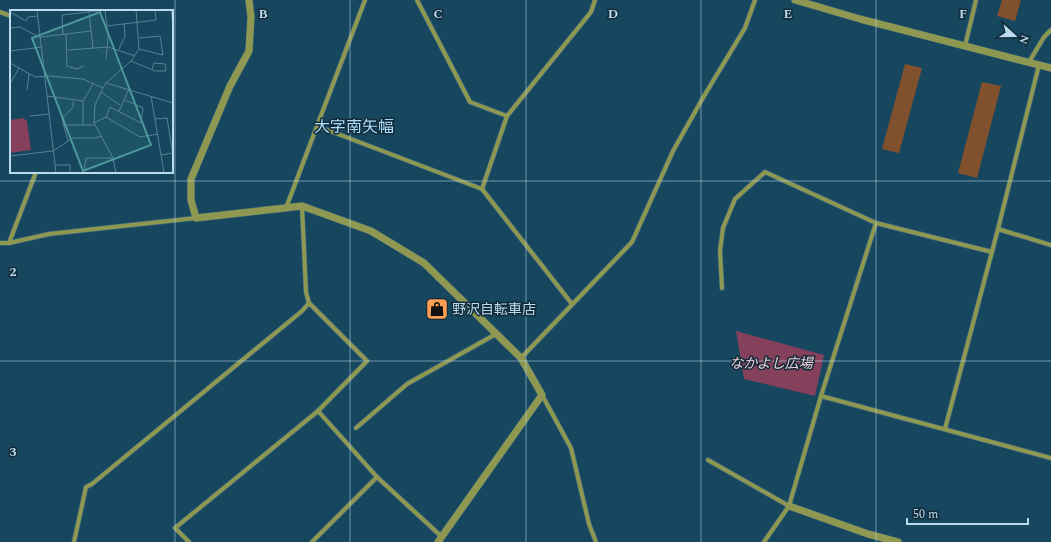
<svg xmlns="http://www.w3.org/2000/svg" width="1051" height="542" viewBox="0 0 1051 542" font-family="Spectral,'Noto Sans JP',serif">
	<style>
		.green { fill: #85405c }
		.building { fill: #81502c }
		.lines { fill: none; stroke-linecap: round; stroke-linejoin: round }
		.minor-casing { stroke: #38647b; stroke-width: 5.5 }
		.tertiary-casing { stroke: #38647b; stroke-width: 8 }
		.minor { stroke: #8e9851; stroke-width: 4 }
		.tertiary { stroke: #8e9851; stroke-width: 7 }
		.grid { fill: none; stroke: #bcdaed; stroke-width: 1; stroke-opacity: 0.55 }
		.labels { text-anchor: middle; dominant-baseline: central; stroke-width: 3; stroke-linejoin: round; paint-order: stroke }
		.poi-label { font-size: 14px; fill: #bcdaed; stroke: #112b39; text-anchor: start }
		.park-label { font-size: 14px; font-style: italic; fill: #efd0db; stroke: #112b39 }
		.quarter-label { font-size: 16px; fill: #acddfc; stroke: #112b39 }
		.inset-road { fill: none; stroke: #598198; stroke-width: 1 }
		.view { fill: #4c999a; fill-opacity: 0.15; stroke: #4c999a; stroke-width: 2 }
		.inset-edge { fill: none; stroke: #bcdaed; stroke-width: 2 }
		.grid-label { font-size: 13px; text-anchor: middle; font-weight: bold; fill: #bcdaed; stroke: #112b39; stroke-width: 3; stroke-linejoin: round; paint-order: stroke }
	</style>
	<rect width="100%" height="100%" fill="#17465f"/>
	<path class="green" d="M736,331L824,355L815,396L744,379Z"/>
	<g class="building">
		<path d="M1002,0H1021L1015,21L997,16Z"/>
		<path d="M905,64L922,68L899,153L882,149Z"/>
		<path d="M982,82L1001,86L977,178L958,173Z"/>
	</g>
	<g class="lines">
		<g class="minor-casing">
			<g id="minor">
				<path d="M417,0L470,102L507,116"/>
				<path d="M0,12L11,16"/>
				<path d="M965,46L976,0"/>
				<path d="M1029,62L1044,37L1051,30"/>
				<path d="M317,126L365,0"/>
				<path d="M482,189L507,116L591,12L595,0"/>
				<path d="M286,208L317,126L482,189L572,304"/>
				<path d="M998,229L1051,245"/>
				<path d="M0,243H9L49,234L196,218"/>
				<path d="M9,243L36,172"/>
				<path d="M722,288L720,251L723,228L735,199L765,172L876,223L992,252"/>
				<path d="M521,358L632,242L673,151L704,96L745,28L755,0"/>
				<path d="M542,395L571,448L589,524L596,542"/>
				<path d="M821,396L1051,458"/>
				<path d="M318,411L377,477L442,537"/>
				<path d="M356,428L407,384L496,334"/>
				<path d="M945,429L998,229L1039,65"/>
				<path d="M708,460L789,506"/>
				<path d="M74,542L86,487L92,484L302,311L309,303"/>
				<path d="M189,542L175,528L318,411L367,361L309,303L306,292L302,206"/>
				<path d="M312,542L377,477"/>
				<path d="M764,542L789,506L821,396L876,223"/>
			</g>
		</g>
		<g class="tertiary-casing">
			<g id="tertiary">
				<path d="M249,0L251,17L249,51L230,86L191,179V200L196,218L302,206L371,231L424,263L521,358L542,395L438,542"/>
				<path d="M795,0L860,19L1051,68"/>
				<path d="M789,506L868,534L898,542"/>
			</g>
		</g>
		<use href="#minor" class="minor"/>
		<use href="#tertiary" class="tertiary"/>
	</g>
	<path class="grid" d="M175,0V542M350,0V542M526,0V542M701,0V542M876,0V542M0,181H1051M0,361H1051"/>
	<defs>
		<g id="shop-square" transform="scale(1.15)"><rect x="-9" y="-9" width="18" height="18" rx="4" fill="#fc9d54" stroke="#112b39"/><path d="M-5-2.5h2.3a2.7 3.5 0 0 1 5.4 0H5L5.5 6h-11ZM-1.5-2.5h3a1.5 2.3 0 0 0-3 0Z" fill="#111"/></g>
	</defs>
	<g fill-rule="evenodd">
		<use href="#shop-square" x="437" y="309"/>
	</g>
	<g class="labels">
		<g class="poi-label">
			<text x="452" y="309">野沢自転車店</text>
		</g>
		<g class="park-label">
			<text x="771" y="363">なかよし広場</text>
		</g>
		<g class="quarter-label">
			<text x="354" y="127">大字南矢幅</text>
		</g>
	</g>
	<g transform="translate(10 10)">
		<rect width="163" height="163" fill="#17465f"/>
		<path d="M13,108L17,111L21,140L0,143V110Z" fill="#85405c"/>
		<path class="inset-road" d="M27,0L46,163M95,0L98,26L96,49M161,0L163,16M0,2L16,11L18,7L28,6M79,2L83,38M97,16L146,10L145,0M0,18L10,17L31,28M53,24L52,5L95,0M56,24L57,56L67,59L74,56M31,27L81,21M109,39L115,26L114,14M129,39L153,45L150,26L129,28M58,40L98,37L125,46M0,41L32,37M121,51L145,61H156L155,54L144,53L142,59M0,53L25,67L40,66L73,69L93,78M96,73L121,51L129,39L126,0M0,74L9,58M83,74L73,91V115H85M17,80L19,64M91,82L110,95M37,86L73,91M141,86L154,163M109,101L119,79M20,106L39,104M96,107L130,127L148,124M145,109L157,108L163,145M84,113L96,107L100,97L131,113L133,98L115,90M53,115H73M58,131L52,109L63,97V91M151,145L163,143M0,146L43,141L63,128H86L91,126M45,155H60V163M74,163L76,148H103M106,163L103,148L84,113L85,95L93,78L96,73L163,93"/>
		<path class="view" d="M90,2L141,135L73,161L22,28Z"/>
		<rect width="163" height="163" class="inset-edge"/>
	</g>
	<g class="grid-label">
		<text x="263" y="18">B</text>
		<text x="438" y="18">C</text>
		<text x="613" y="18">D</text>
		<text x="788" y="18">E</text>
		<text x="963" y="18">F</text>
		<text x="13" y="276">2</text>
		<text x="13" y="456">3</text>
	</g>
	<g transform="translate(1015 36) rotate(111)" stroke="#112b39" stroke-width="3" paint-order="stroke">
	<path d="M0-3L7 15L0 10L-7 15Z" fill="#bcdaed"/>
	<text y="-6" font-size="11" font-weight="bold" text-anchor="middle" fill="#bcdaed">N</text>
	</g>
	<path d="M907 518v6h121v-6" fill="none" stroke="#bcdaed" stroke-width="2"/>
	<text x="913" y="518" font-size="12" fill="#bcdaed" stroke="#112b39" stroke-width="3" paint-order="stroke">50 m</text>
</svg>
